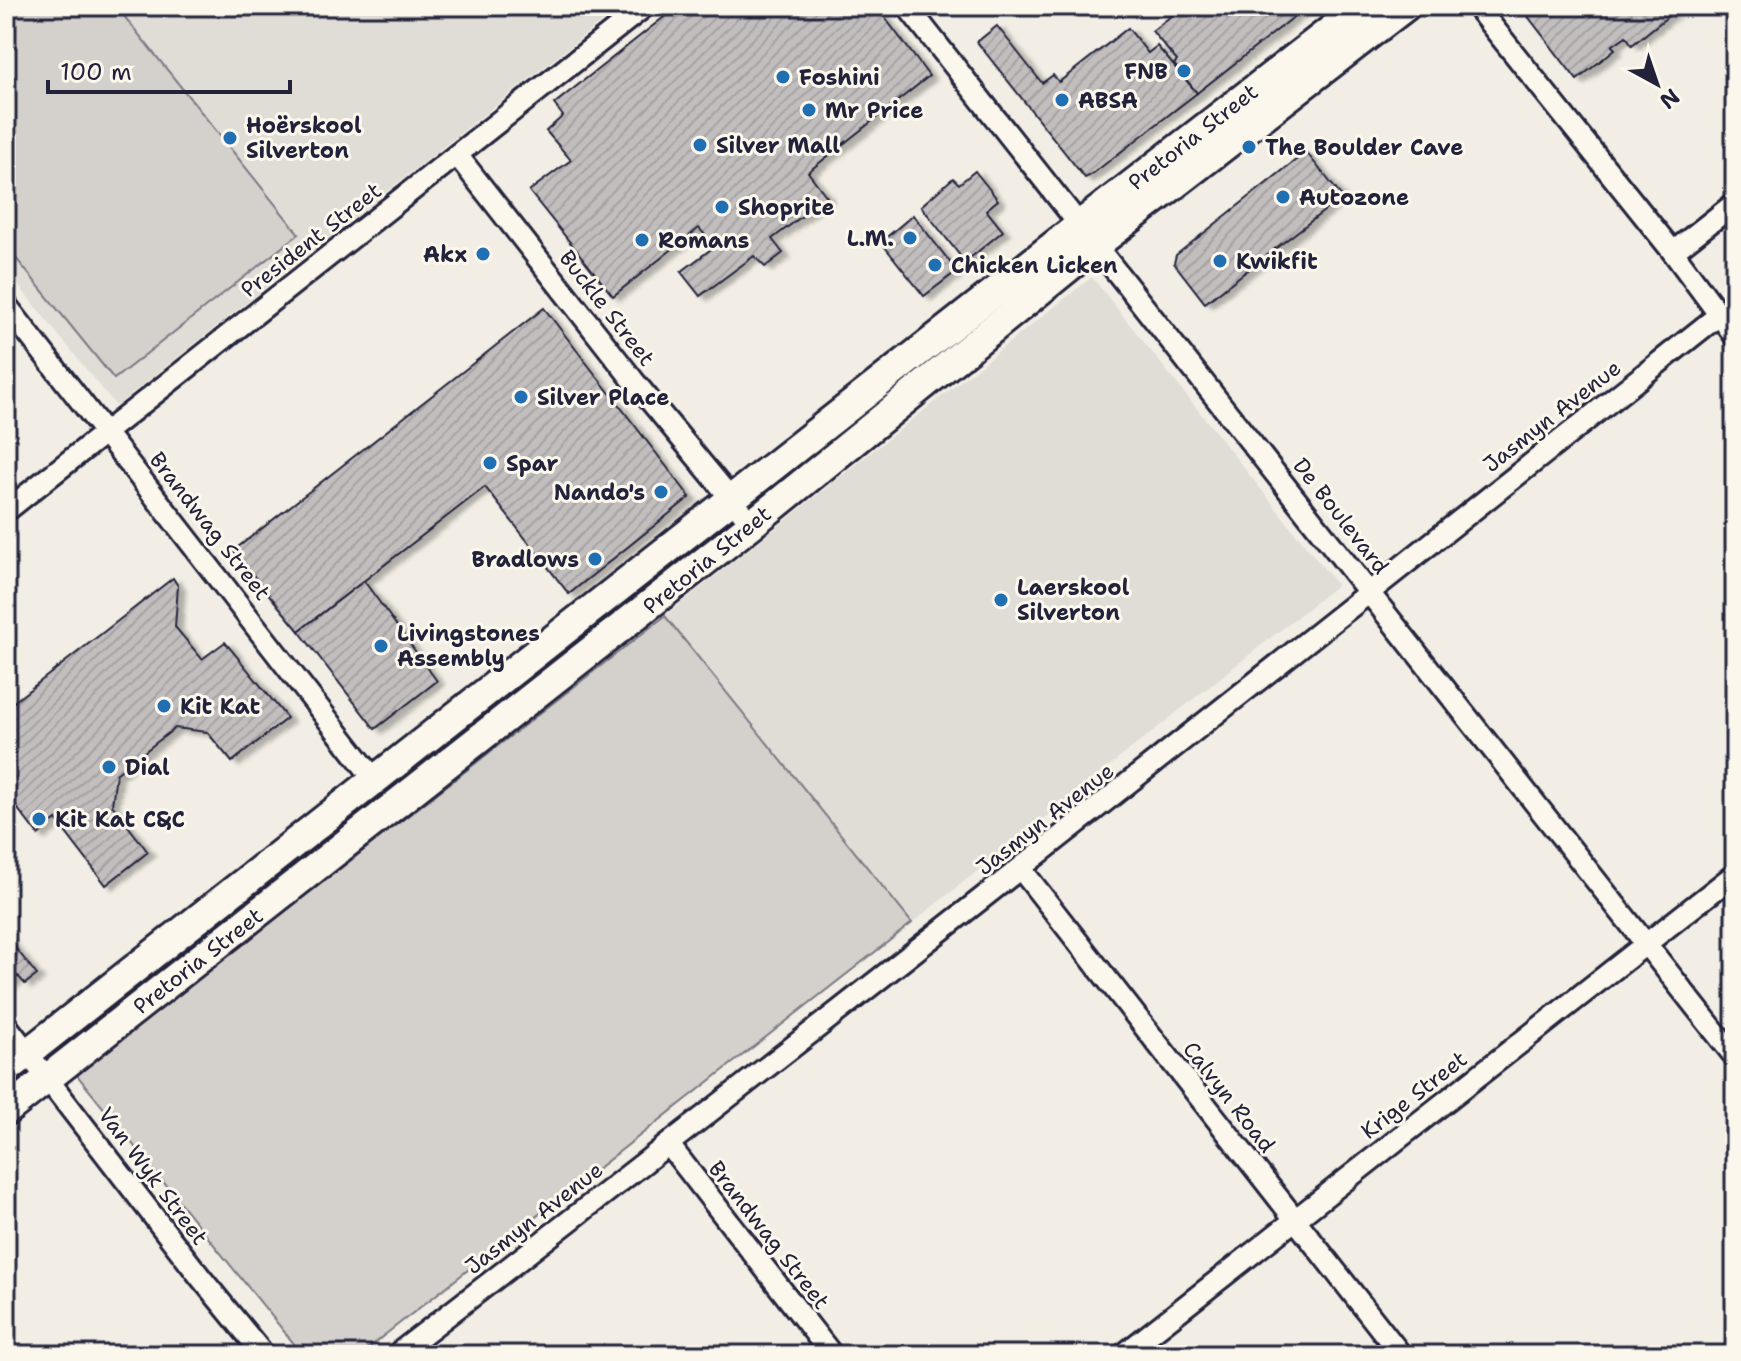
<svg xmlns="http://www.w3.org/2000/svg" width="1741" height="1361" viewBox="0 0 1741 1361" font-family="'Shantell Sans',sans-serif">
	<style>
		.built { fill: #e0dcd6 }
		.park { fill: #d4d1cc; stroke: #7b7a84; stroke-width: 2 }
		.building { fill: url(#building-hatch); stroke: #22223b; stroke-width: 2; filter: url(#shadow) }
		.lines { fill: none; stroke-linecap: round; stroke-linejoin: round }
		.minor-casing { stroke: #22223b; stroke-width: 26 }
		.secondary-casing { stroke: #22223b; stroke-width: 34 }
		.minor { stroke: #fbf7ec; stroke-width: 20 }
		.secondary { stroke: #fbf7ec; stroke-width: 28 }
		.poi-dot { fill: #1f6fb2; stroke: #fbf7ec; stroke-width: 3 }
		.labels { text-anchor: middle; dominant-baseline: central; stroke-width: 6; stroke-linejoin: round; paint-order: stroke }
		.poi-label { font-size: 22px; font-weight: bold; fill: #22223b; stroke: #fbf7ec; text-anchor: start }
		.street-label { font-size: 22px; fill: #22223b; stroke: #fbf7ec }
	</style>
	<defs>
		<pattern id="building-hatch" width="6" height="6" patternUnits="userSpaceOnUse" patternTransform="scale(2)"><rect width="6" height="6" fill="#c2bebe"/><path d="M-1 1l2-2M0 6l6-6M5 7l2-2" fill="none" stroke="#a6a3a4"/></pattern>
		<filter id="shadow"><feDropShadow dx="7" dy="4" stdDeviation="2" flood-color="#0004"/></filter>
	</defs>
	<rect width="100%" height="100%" fill="#f2eee5"/>
	<filter id="ink" filterUnits="userSpaceOnUse"><feTurbulence type="fractalNoise" baseFrequency=".0125" numOctaves="2"/><feDisplacementMap in="SourceGraphic" scale="16" xChannelSelector="R" yChannelSelector="G"/><feConvolveMatrix kernelMatrix="1 2 1 2 8 2 1 2 1" color-interpolation-filters="sRGB"/></filter>
	<g filter="url(#ink)">
		<g class="built">
			<path d="M6,6H621L116,406L6,270Z"/>
			<path d="M1092,277L1337,585L912,923L665,616Z"/>
		</g>
		<g class="park">
			<path d="M6,6H116L299,234L114,379L6,246Z"/>
			<path d="M665,616L912,923L359,1355H303L76,1074Z"/>
		</g>
		<g class="building">
			<path d="M678,6H876L929,76L808,172L827,197L772,239L783,253L765,267L754,256L700,296L681,272L715,246L699,228L613,296L529,191L571,160L546,131L563,116L554,104Z"/>
			<path d="M1184,6H1308L1197,93L1174,64L1177,61L1152,31Z"/>
			<path d="M1520,6H1681L1632,45L1626,36L1612,46L1615,49L1577,80Z"/>
			<path d="M997,26L1042,83L1053,75L1059,82L1128,28L1148,53L1157,46L1197,93L1091,175L1085,178L977,42Z"/>
			<path d="M1306,152L1342,197L1205,303L1174,263L1176,255Z"/>
			<path d="M975,171L998,200L986,210L1003,231L965,262L921,206L953,178L959,184Z"/>
			<path d="M913,215L957,271L924,296L881,242Z"/>
			<path d="M544,308L690,497L569,594L485,487L299,631L233,551Z"/>
			<path d="M173,578L178,586L175,627L202,659L225,642L287,718L232,762L207,732L175,728L116,774L112,805L148,852L106,885L56,820L38,835L8,796L12,760L6,753V708Z"/>
			<path d="M364,581L437,681L375,729L299,631Z"/>
			<path d="M6,936L37,975L25,984L18,976L10,984L6,978Z"/>
		</g>
		<g class="lines">
			<g class="minor-casing">
				<g id="minor">
					<path d="M907,6L1735,1057"/>
					<path d="M1476,6L1673,252L1735,336"/>
					<path d="M457,155L633,380L752,524"/>
					<path d="M1673,252L1735,203"/>
					<path d="M6,305L374,779"/>
					<path d="M6,511L645,6"/>
					<path d="M1021,869L1401,1355"/>
					<path d="M6,1025L201,1278L264,1355"/>
					<path d="M669,1145L832,1355"/>
					<path d="M396,1355C840,1013 1279,664 1719,315"/>
					<path d="M1123,1355L1735,874"/>
				</g>
			</g>
			<g class="secondary-casing">
				<g id="secondary">
					<path d="M6,1070L1081,224L1362,6"/>
					<path d="M6,1111L752,524L1096,245L1406,6"/>
				</g>
			</g>
			<use href="#minor" class="minor"/>
			<use href="#secondary" class="secondary"/>
		</g>
	</g>
	<g class="poi-dot">
		<circle cx="1184" cy="71" r="8"/>
		<circle cx="783" cy="77" r="8"/>
		<circle cx="1062" cy="100" r="8"/>
		<circle cx="809" cy="110" r="8"/>
		<circle cx="230" cy="138" r="8"/>
		<circle cx="700" cy="145" r="8"/>
		<circle cx="1249" cy="147" r="8"/>
		<circle cx="1283" cy="197" r="8"/>
		<circle cx="722" cy="207" r="8"/>
		<circle cx="910" cy="238" r="8"/>
		<circle cx="642" cy="240" r="8"/>
		<circle cx="483" cy="254" r="8"/>
		<circle cx="1220" cy="261" r="8"/>
		<circle cx="935" cy="265" r="8"/>
		<circle cx="521" cy="397" r="8"/>
		<circle cx="490" cy="463" r="8"/>
		<circle cx="661" cy="492" r="8"/>
		<circle cx="595" cy="559" r="8"/>
		<circle cx="1001" cy="600" r="8"/>
		<circle cx="381" cy="646" r="8"/>
		<circle cx="164" cy="706" r="8"/>
		<circle cx="109" cy="767" r="8"/>
		<circle cx="39" cy="819" r="8"/>
	</g>
	<g class="labels">
		<g class="poi-label">
			<text x="1168" y="71" text-anchor="end">FNB</text>
			<text x="799" y="77">Foshini</text>
			<text x="1078" y="100">ABSA</text>
			<text x="825" y="110">Mr Price</text>
			<text x="246" y="125">Hoërskool<tspan x="246" dy="25">Silverton</tspan></text>
			<text x="716" y="145">Silver Mall</text>
			<text x="1265" y="147">The Boulder Cave</text>
			<text x="1299" y="197">Autozone</text>
			<text x="738" y="207">Shoprite</text>
			<text x="894" y="238" text-anchor="end">L.M.</text>
			<text x="658" y="240">Romans</text>
			<text x="467" y="254" text-anchor="end">Akx</text>
			<text x="1236" y="261">Kwikfit</text>
			<text x="951" y="265">Chicken Licken</text>
			<text x="537" y="397">Silver Place</text>
			<text x="506" y="463">Spar</text>
			<text x="645" y="492" text-anchor="end">Nando's</text>
			<text x="579" y="559" text-anchor="end">Bradlows</text>
			<text x="1017" y="587">Laerskool<tspan x="1017" dy="25">Silverton</tspan></text>
			<text x="397" y="633">Livingstones<tspan x="397" dy="25">Assembly</tspan></text>
			<text x="180" y="706">Kit Kat</text>
			<text x="125" y="767">Dial</text>
			<text x="55" y="819">Kit Kat C&amp;C</text>
		</g>
		<g class="street-label">
			<text transform="translate(1193 137) rotate(-38)">Pretoria Street</text>
			<text transform="translate(311 240) rotate(-38)">President Street</text>
			<text transform="translate(607 308) rotate(52)">Buckle Street</text>
			<text transform="translate(1552 416) rotate(-38)">Jasmyn Avenue</text>
			<text transform="translate(1341 516) rotate(52)">De Boulevard</text>
			<text transform="translate(210 526) rotate(52)">Brandwag Street</text>
			<text transform="translate(707 560) rotate(-39)">Pretoria Street</text>
			<text transform="translate(1045 819) rotate(-38)">Jasmyn Avenue</text>
			<text transform="translate(198 961) rotate(-38)">Pretoria Street</text>
			<text transform="translate(1414 1095) rotate(-38)">Krige Street</text>
			<text transform="translate(1229 1097) rotate(52)">Calvyn Road</text>
			<text transform="translate(153 1176) rotate(53)">Van Wyk Street</text>
			<text transform="translate(534 1218) rotate(-38)">Jasmyn Avenue</text>
			<text transform="translate(769 1235) rotate(52)">Brandwag Street</text>
		</g>
	</g>
	<rect width="1741" height="1361" fill="none" stroke="#fbf7ec" stroke-width="32"/>
	<rect x="16" y="16" width="1709" height="1329" fill="none" stroke="#22223b" stroke-width="3" filter="url(#ink)"/>
	<g transform="translate(1657 84) rotate(140)" stroke="#fbf7ec" stroke-width="6" paint-order="stroke">
	<path d="M0-6L14 30L0 20L-14 30Z" fill="#22223b"/>
	<text y="-12" font-size="22" font-weight="bold" text-anchor="middle" fill="#22223b">N</text>
	</g>
	<path d="M48 80v12h242v-12" fill="none" stroke="#22223b" stroke-width="4"/>
	<text x="60" y="80" font-size="24" fill="#22223b" stroke="#fbf7ec" stroke-width="6" paint-order="stroke">100 m</text>
</svg>
